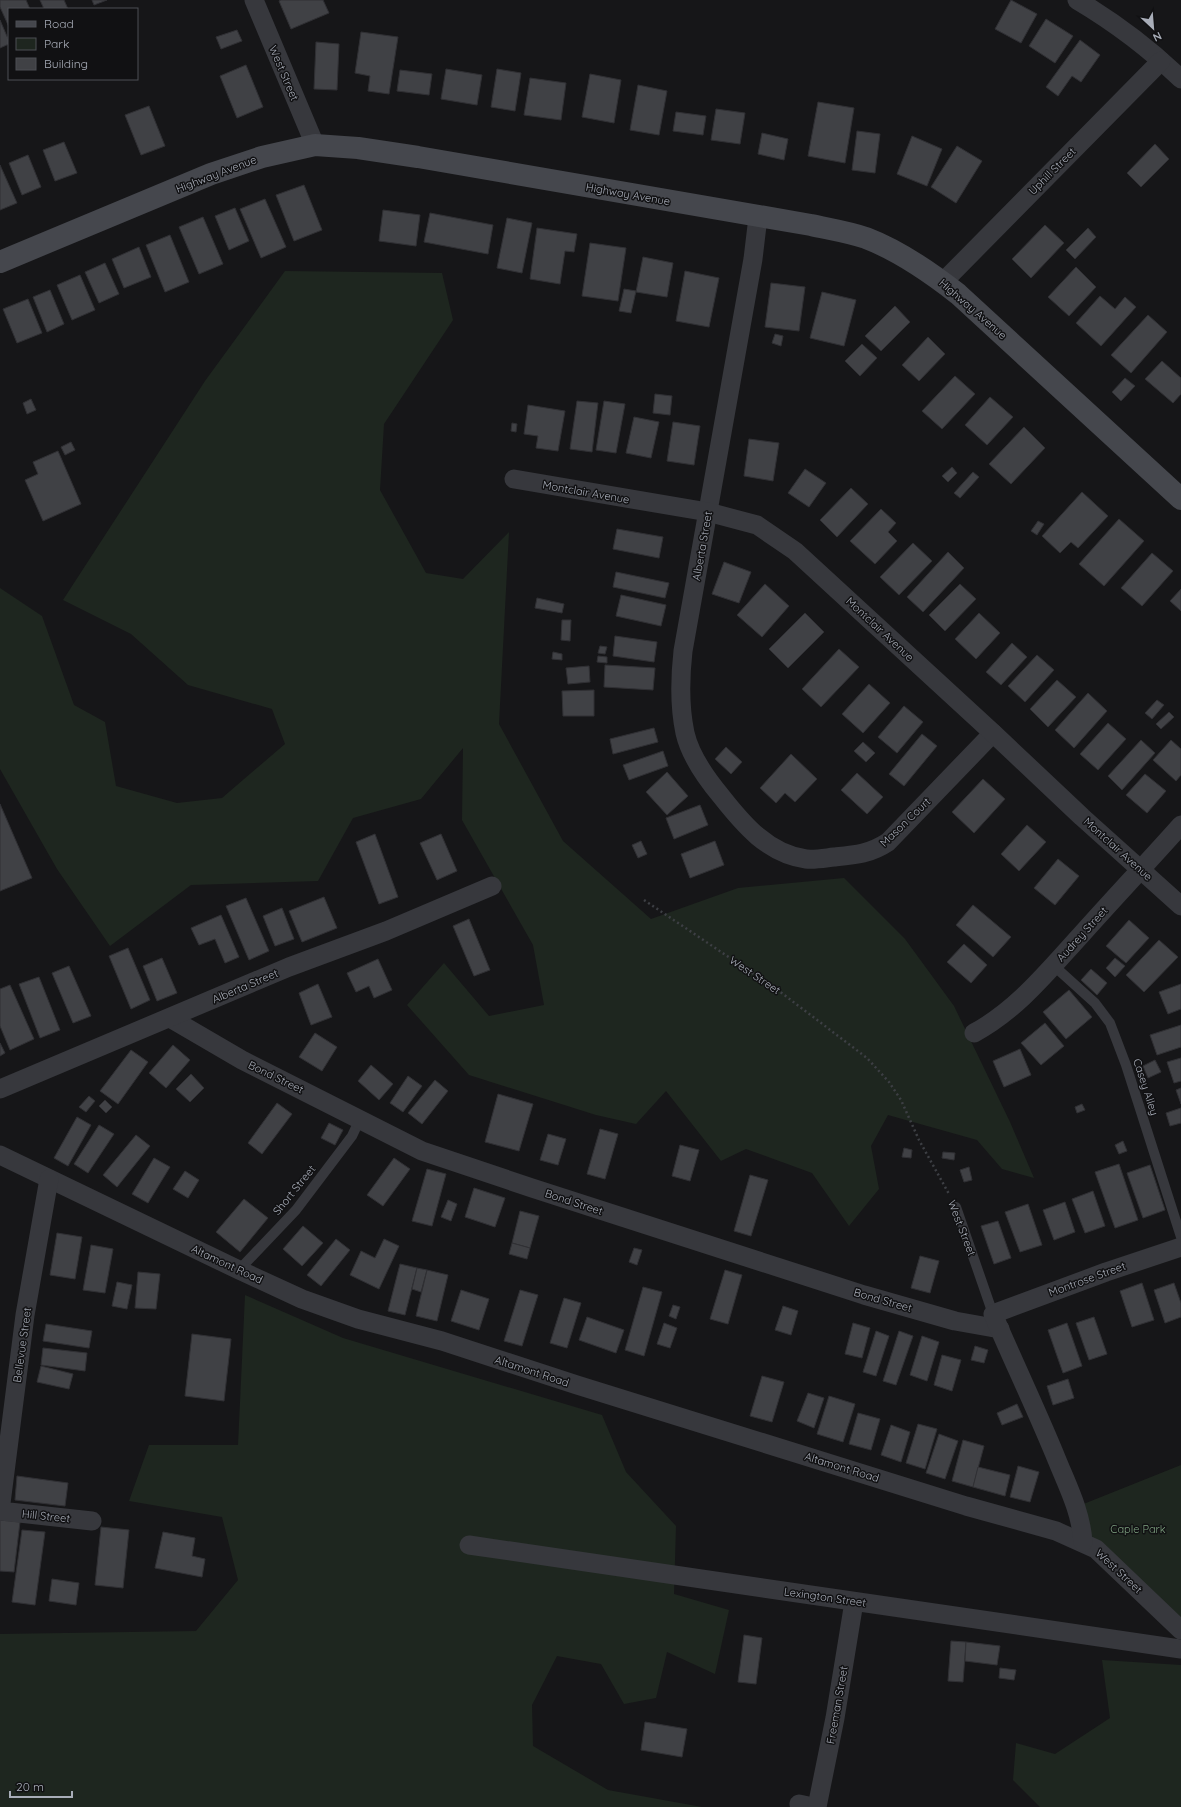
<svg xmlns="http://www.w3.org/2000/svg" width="1181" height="1807" viewBox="0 0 1181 1807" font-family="Quicksand,sans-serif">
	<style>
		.green { fill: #1e261f }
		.building { fill: #404145; stroke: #303034 }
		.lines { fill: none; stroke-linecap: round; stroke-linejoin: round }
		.path { stroke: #3d3f44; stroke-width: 2.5; stroke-dasharray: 2 3; stroke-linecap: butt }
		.lane { stroke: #37383d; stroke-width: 10 }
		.street { stroke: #37383d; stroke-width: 19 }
		.secondary { stroke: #45474d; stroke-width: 22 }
		.labels { text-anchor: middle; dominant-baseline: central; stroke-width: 3; stroke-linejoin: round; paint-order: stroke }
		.street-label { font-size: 11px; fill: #a8adb8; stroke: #111113 }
		.park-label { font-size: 11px; fill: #7fa381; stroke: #111113 }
	</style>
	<rect width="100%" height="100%" fill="#161618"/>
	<g class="green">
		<path d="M285,271L442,273L453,320L384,424L380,490L426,573L463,579L509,532L499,724L563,841L651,919L738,888L844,878L905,939L954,1006L1010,1122L1034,1178L1002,1169L977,1140L888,1115L871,1146L879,1189L849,1226L812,1173L746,1149L721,1161L666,1091L636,1124L596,1115L469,1075L407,1005L444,963L489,1016L544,1005L533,945L462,820L463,748L421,799L353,818L318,881L191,885L110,946L57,869L0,769V588L42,616L74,705L105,722L116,786L177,803L222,798L285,744L272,709L188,685L131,634L63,600L205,381Z"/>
		<path d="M245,1295L343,1338L602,1415L626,1472L676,1526L674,1594L729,1610L715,1674L667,1652L656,1698L624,1704L601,1664L557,1656L532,1705L533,1746L608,1790L702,1807H0V1634L196,1631L238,1580L222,1517L129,1501L149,1445H238Z"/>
		<path d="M1181,1465V1630L1096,1549L1076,1507Z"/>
		<path d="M1102,1660L1181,1665V1807H1040L1013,1780L1016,1743L1055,1754L1110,1718Z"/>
	</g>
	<g class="building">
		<path d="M0,0H26L30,9H9V27L0,7Z"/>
		<path d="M40,0H64L68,9H44Z"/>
		<path d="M92,0H107L94,5Z"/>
		<path d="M281,0H323L329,13L291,29L279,1Z"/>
		<path d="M1011,0L1037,14L1021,43L995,29Z"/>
		<path d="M1046,19L1073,36L1055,63L1029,46Z"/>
		<path d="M0,20L9,41V44L0,48Z"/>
		<path d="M237,30L242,41L221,49L216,37Z"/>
		<path d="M361,32L398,37L389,94L368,91L370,76L355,73Z"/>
		<path d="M1080,40L1100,55L1081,82L1072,76L1058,96L1046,87Z"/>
		<path d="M316,42L339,44L337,90L314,89Z"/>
		<path d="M246,65L263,107L237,118L220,76Z"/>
		<path d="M446,69L482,75L477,105L441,99Z"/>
		<path d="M497,69L521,73L515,111L491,107Z"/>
		<path d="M400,70L432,74L429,95L397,91Z"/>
		<path d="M590,74L621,80L614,123L582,117Z"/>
		<path d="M530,78L566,83L561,120L524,115Z"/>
		<path d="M638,85L667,91L659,135L630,130Z"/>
		<path d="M818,102L854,108L845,163L808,156Z"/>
		<path d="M149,106L165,146L141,155L125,115Z"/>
		<path d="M716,109L745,113L740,144L711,140Z"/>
		<path d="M676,112L706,116L703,135L673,131Z"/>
		<path d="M857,131L880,134L875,173L852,170Z"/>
		<path d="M762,133L788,139L784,160L758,154Z"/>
		<path d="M912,136L942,149L927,186L897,174Z"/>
		<path d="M64,142L77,173L55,181L43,150Z"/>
		<path d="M1155,144L1169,159L1141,187L1127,173Z"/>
		<path d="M957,146L982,161L956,203L931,187Z"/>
		<path d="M28,155L41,187L22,195L9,163Z"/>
		<path d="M0,165L17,203L0,210Z"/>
		<path d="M304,185L322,230L294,241L276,195Z"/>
		<path d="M265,199L286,247L261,258L240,209Z"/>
		<path d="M235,208L249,241L229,250L215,216Z"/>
		<path d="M383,210L420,215L416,246L379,241Z"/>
		<path d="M430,213L493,225L488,254L424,242Z"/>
		<path d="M203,217L223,264L199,274L179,227Z"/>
		<path d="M507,218L532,223L522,273L497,268Z"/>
		<path d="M1045,225L1064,243L1031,278L1012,259Z"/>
		<path d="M537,228L577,234L574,252L565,251L560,284L530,279Z"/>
		<path d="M1088,228L1096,237L1075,259L1066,250Z"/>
		<path d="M170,235L189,282L165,292L146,245Z"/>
		<path d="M590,243L626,248L618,301L582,296Z"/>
		<path d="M139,247L151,277L124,288L112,259Z"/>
		<path d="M643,257L673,263L667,297L636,292Z"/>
		<path d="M105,263L119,294L99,303L85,272Z"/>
		<path d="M1076,267L1096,287L1069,316L1048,297Z"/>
		<path d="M685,271L719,278L709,327L676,321Z"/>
		<path d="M80,275L95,310L72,320L57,285Z"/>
		<path d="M771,283L805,287L799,331L765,327Z"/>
		<path d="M624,289L636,291L631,313L619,311Z"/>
		<path d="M50,290L64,324L47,332L33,297Z"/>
		<path d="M822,292L856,300L844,346L810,338Z"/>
		<path d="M1100,296L1115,309L1125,297L1136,307L1101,346L1076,323Z"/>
		<path d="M28,299L42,333L17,343L3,309Z"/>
		<path d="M895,306L910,322L881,351L865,336Z"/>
		<path d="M1148,315L1167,332L1131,373L1111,355Z"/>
		<path d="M775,334L783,336L781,346L772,343Z"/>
		<path d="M928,337L945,354L919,381L902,365Z"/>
		<path d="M862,344L877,358L860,376L845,361Z"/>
		<path d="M1162,361L1181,378V394L1173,403L1145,379Z"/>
		<path d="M955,376L975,394L942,429L922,411Z"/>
		<path d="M1125,378L1135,386L1121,401L1112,392Z"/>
		<path d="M655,394L672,396L670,415L653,413Z"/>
		<path d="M990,397L1013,417L987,445L965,425Z"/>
		<path d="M31,399L36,410L27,414L23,403Z"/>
		<path d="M577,401L598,403L592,452L570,449Z"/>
		<path d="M604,401L625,404L616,453L596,450Z"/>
		<path d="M528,405L565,411L558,451L536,448L538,436L524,434Z"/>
		<path d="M634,417L659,422L651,458L626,453Z"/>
		<path d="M673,422L700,426L694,465L667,461Z"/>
		<path d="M512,423L517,424L516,432L511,431Z"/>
		<path d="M1024,427L1045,448L1011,484L989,464Z"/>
		<path d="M749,439L779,443L773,481L744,476Z"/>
		<path d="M71,442L75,450L65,455L61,447Z"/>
		<path d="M58,451L81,504L43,521L25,480L38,474L33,462Z"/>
		<path d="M952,467L957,473L948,482L942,476Z"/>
		<path d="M805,469L826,483L809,507L788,493Z"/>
		<path d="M973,472L979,477L960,498L954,493Z"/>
		<path d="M851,488L868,504L837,537L820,520Z"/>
		<path d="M1082,492L1108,516L1078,548L1071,542L1060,553L1042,536Z"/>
		<path d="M881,509L896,523L888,532L897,541L875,564L850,541Z"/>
		<path d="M1119,519L1144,541L1104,586L1079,564Z"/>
		<path d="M1038,521L1044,524L1037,535L1031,531Z"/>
		<path d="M617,529L663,537L659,558L613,549Z"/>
		<path d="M913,543L932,561L899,595L880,577Z"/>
		<path d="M948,552L964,568L923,612L907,597Z"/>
		<path d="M1152,553L1173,571L1142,606L1121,588Z"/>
		<path d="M724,562L751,572L739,603L712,594Z"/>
		<path d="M616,572L669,583L665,598L613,587Z"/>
		<path d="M765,584L789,606L762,637L737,615Z"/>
		<path d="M960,584L976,599L945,631L929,615Z"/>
		<path d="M1181,589V611L1170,601Z"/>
		<path d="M621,595L666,605L661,626L616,616Z"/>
		<path d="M537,598L564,604L562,613L535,608Z"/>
		<path d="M805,613L824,632L788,668L769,649Z"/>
		<path d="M979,613L1000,633L976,659L955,639Z"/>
		<path d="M562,620H571L570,641L561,640Z"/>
		<path d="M615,636L657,642L654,662L613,656Z"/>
		<path d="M1012,643L1027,657L1001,685L986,672Z"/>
		<path d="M600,646L607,647L605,654L598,653Z"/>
		<path d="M839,649L859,667L821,707L802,689Z"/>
		<path d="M553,652L562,654V660L552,659Z"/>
		<path d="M1037,655L1054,670L1025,702L1008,686Z"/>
		<path d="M598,656L607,657V663L597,662Z"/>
		<path d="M605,665L655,668L653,690L604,687Z"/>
		<path d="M589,666L590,682L568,684L566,668Z"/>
		<path d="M1057,680L1076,697L1048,727L1030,709Z"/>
		<path d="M869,684L890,703L863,733L842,714Z"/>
		<path d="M594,690V716H563L562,691Z"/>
		<path d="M1088,693L1107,711L1074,748L1055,730Z"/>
		<path d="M1157,700L1164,705L1152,719L1145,713Z"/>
		<path d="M904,706L923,722L897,753L878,737Z"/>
		<path d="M1169,712L1174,717L1161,729L1156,724Z"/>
		<path d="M1108,723L1126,739L1098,770L1080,754Z"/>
		<path d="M654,728L658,742L613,754L610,739Z"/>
		<path d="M922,734L937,746L904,786L889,774Z"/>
		<path d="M1141,740L1155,753L1122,790L1108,776Z"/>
		<path d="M1171,740L1181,749V775L1176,781L1153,760Z"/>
		<path d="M863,742L875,753L866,762L854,751Z"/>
		<path d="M726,747L742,762L731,774L715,759Z"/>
		<path d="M663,751L668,766L629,780L623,765Z"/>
		<path d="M791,754L817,779L795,802L785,793L776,803L760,788Z"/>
		<path d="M667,772L688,796L667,815L646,792Z"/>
		<path d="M857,773L883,797L867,814L841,790Z"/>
		<path d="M1145,774L1166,791L1147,813L1126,795Z"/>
		<path d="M983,779L1005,799L974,833L952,812Z"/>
		<path d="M0,804L32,878L0,891Z"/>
		<path d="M700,805L708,825L674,839L666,818Z"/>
		<path d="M1027,825L1046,842L1019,871L1001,854Z"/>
		<path d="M375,834L398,897L379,904L356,842Z"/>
		<path d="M441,834L457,871L437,880L420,843Z"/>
		<path d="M641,841L647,854L638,858L632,845Z"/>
		<path d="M715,841L724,865L690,878L681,854Z"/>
		<path d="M1058,859L1079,876L1055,905L1034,888Z"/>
		<path d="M324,897L337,928L302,942L289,911Z"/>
		<path d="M246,898L269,951L249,960L226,906Z"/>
		<path d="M973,905L1011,937L993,957L956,925Z"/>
		<path d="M282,908L294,939L275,946L263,916Z"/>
		<path d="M221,915L239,957L225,963L215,939L199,945L191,928Z"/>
		<path d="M469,919L490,970L474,976L453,926Z"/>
		<path d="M1129,920L1149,938L1126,963L1106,946Z"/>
		<path d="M1159,940L1178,957L1144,992L1126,975Z"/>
		<path d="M964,944L987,965L971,983L947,962Z"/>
		<path d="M128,948L150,1000L131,1009L109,956Z"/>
		<path d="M162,958L177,993L157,1001L143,966Z"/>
		<path d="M1115,958L1125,966L1115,977L1106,968Z"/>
		<path d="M378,959L392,990L374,998L369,986L356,992L347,973Z"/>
		<path d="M69,966L91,1016L73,1023L52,973Z"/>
		<path d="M1091,969L1107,983L1097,995L1081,980Z"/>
		<path d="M39,977L60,1030L40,1038L19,984Z"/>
		<path d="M318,984L332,1017L311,1025L299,993Z"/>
		<path d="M1181,984V1009L1168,1014L1159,992Z"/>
		<path d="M10,985L34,1039L10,1050L0,1026V989Z"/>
		<path d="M1069,990L1092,1017L1066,1039L1043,1012Z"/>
		<path d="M1045,1023L1064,1046L1041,1065L1021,1043Z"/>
		<path d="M1181,1025V1047L1157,1055L1150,1035Z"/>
		<path d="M315,1033L337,1047L322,1071L299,1057Z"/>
		<path d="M0,1043L5,1053L0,1056Z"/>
		<path d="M173,1045L190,1060L166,1088L149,1073Z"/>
		<path d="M1020,1049L1031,1075L1004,1087L993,1061Z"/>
		<path d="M131,1050L148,1062L118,1104L100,1091Z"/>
		<path d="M1181,1058V1081L1174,1083L1167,1062Z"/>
		<path d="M1155,1060L1161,1072L1148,1078L1143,1066Z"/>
		<path d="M371,1065L393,1084L379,1100L358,1081Z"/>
		<path d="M191,1074L204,1088L190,1102L176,1089Z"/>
		<path d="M408,1076L422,1086L403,1112L390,1103Z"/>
		<path d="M435,1080L448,1091L422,1124L408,1113Z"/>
		<path d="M1181,1088V1104L1176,1090Z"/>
		<path d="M498,1094L533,1104L519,1151L485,1142Z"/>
		<path d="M89,1096L95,1101L86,1112L79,1107Z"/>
		<path d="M105,1100L112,1107L106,1113L99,1106Z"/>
		<path d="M277,1103L292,1114L262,1154L248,1143Z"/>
		<path d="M1082,1104L1085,1110L1077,1113L1075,1107Z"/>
		<path d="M1181,1108V1123L1170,1126L1166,1113Z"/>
		<path d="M77,1117L91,1125L68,1166L54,1158Z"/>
		<path d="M329,1123L343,1130L335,1145L321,1138Z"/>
		<path d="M99,1125L114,1134L88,1173L74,1164Z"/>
		<path d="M600,1129L618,1134L605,1179L587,1174Z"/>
		<path d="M548,1134L566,1139L558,1165L540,1160Z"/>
		<path d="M136,1135L150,1146L117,1187L103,1175Z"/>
		<path d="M1123,1141L1127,1151L1119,1154L1115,1145Z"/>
		<path d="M680,1145L699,1150L690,1181L672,1176Z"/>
		<path d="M904,1148L912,1150L911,1158L902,1157Z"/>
		<path d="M943,1152L955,1153L954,1160L942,1158Z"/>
		<path d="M154,1158L170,1167L148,1203L132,1194Z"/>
		<path d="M394,1158L410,1169L383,1206L367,1195Z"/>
		<path d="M1119,1164L1138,1220L1115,1228L1095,1172Z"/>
		<path d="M1150,1165L1165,1210L1143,1218L1127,1173Z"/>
		<path d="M969,1167L972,1180L964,1182L960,1170Z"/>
		<path d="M427,1169L446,1174L432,1226L412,1221Z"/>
		<path d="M185,1171L199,1180L188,1198L173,1189Z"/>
		<path d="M750,1175L768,1180L751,1236L734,1231Z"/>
		<path d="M474,1188L505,1198L495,1227L465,1217Z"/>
		<path d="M1093,1191L1105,1226L1085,1233L1072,1199Z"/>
		<path d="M244,1199L268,1218L240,1252L216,1232Z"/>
		<path d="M448,1200L457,1204L451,1221L441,1217Z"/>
		<path d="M1065,1202L1075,1232L1054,1240L1043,1210Z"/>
		<path d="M1028,1204L1042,1245L1020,1252L1005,1212Z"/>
		<path d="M520,1211L539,1216L530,1248L512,1243Z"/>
		<path d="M998,1221L1011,1258L994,1264L981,1226Z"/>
		<path d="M303,1226L323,1243L302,1266L283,1249Z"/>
		<path d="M57,1233L82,1237L75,1279L50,1275Z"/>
		<path d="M336,1239L350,1250L321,1286L307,1275Z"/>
		<path d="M384,1239L399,1246L379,1289L350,1275L361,1251L375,1258Z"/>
		<path d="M512,1243L530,1248L527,1259L509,1254Z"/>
		<path d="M91,1245L113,1249L105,1293L83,1290Z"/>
		<path d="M634,1248L642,1250L637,1265L629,1262Z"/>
		<path d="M920,1256L939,1261L930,1293L911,1288Z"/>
		<path d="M400,1264L417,1268L405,1315L388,1311Z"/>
		<path d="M417,1268L427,1270L421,1292L412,1289Z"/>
		<path d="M427,1270L448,1275L437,1321L416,1316Z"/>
		<path d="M725,1270L742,1275L728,1324L710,1319Z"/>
		<path d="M138,1272L160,1274L156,1309L135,1308Z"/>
		<path d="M117,1282L132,1285L127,1309L112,1306Z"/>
		<path d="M1142,1283L1154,1320L1132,1327L1120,1291Z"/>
		<path d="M1174,1283L1181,1303V1317L1165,1323L1154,1290Z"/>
		<path d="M643,1287L662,1292L644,1356L625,1350Z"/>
		<path d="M461,1290L489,1299L479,1330L451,1321Z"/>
		<path d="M520,1290L538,1295L522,1346L504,1341Z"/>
		<path d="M564,1298L581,1303L567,1348L550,1343Z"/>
		<path d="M673,1305L680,1307L676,1319L669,1316Z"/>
		<path d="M783,1306L798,1311L791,1335L775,1330Z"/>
		<path d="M587,1317L624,1330L616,1353L579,1340Z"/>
		<path d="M1094,1317L1107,1354L1089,1360L1076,1323Z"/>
		<path d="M664,1323L677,1328L670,1348L657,1344Z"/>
		<path d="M853,1323L870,1328L862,1358L845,1354Z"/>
		<path d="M1067,1323L1082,1366L1063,1373L1048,1330Z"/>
		<path d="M46,1324L92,1331L89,1348L43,1341Z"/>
		<path d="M876,1331L889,1336L876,1376L863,1372Z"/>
		<path d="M899,1331L913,1336L896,1385L883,1381Z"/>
		<path d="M192,1334L231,1339L224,1401L185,1396Z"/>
		<path d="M922,1336L939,1342L927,1381L910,1375Z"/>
		<path d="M975,1346L988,1350L984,1363L971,1360Z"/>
		<path d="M43,1348L87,1353L85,1371L41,1365Z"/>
		<path d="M942,1355L961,1360L952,1391L934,1385Z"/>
		<path d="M41,1366L73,1374L69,1389L37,1382Z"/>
		<path d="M762,1376L784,1382L772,1422L750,1416Z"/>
		<path d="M1068,1379L1074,1398L1053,1405L1047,1386Z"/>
		<path d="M808,1393L824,1398L814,1428L797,1421Z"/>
		<path d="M829,1396L855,1404L843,1442L817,1434Z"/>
		<path d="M1017,1404L1023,1417L1002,1425L997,1413Z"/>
		<path d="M858,1413L880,1419L871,1450L849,1444Z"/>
		<path d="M918,1424L937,1429L925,1469L906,1463Z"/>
		<path d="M891,1425L910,1432L901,1462L881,1455Z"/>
		<path d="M939,1434L958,1441L945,1479L926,1473Z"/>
		<path d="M963,1440L984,1446L973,1487L952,1481Z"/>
		<path d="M1018,1466L1039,1472L1030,1502L1010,1497Z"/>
		<path d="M978,1467L1010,1475L1005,1496L973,1487Z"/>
		<path d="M17,1476L68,1483L65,1506L15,1500Z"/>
		<path d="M0,1520L20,1522L14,1572L0,1571Z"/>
		<path d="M101,1527L129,1530L123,1588L95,1585Z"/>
		<path d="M22,1530L45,1532L35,1605L12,1602Z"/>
		<path d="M163,1532L195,1538L192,1556L205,1559L202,1577L155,1568Z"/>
		<path d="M52,1579L79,1583L76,1605L49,1601Z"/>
		<path d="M744,1635L762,1638L756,1684L738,1682Z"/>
		<path d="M951,1641L966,1642L963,1682L948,1681Z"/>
		<path d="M966,1642L1000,1646L997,1665L965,1661Z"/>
		<path d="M1000,1668L1016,1670L1014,1680L999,1678Z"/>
		<path d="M645,1722L687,1729L682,1757L641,1750Z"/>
	</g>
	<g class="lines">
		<path class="path" d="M644,900L779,991L867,1058L889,1082L901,1100L919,1140L949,1194"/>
		<g class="lane">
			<path d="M1053,965L1095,1003L1110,1023L1126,1065L1181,1237"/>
			<path d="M956,1207L993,1314"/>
			<path d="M239,1270L296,1210L352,1136L360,1119"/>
		</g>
		<g class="street">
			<path d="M254,0L315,145"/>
			<path d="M1077,0C1114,22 1150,49 1181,79"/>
			<path d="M758,217L753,259L683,651C680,678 679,705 685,733C690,755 706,778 721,796C743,824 768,854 806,859C815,860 825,858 834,857C855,855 870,854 888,842L993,733"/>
			<path d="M943,282L1161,61"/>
			<path d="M514,479L708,512L757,525L795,551L993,733L1082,817L1181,906"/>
			<path d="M170,1018L242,1060L422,1151L532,1188L864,1295L955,1321L1000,1329"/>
			<path d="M974,1033C1017,1010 1048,971 1081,935C1114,898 1148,862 1181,825"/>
			<path d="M0,1089L289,967L386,931L492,886"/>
			<path d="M0,1155L239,1270L302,1299L358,1319L442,1341L577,1385L966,1506L1056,1531L1096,1549L1181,1630"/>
			<path d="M49,1179L25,1315L0,1511L92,1521"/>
			<path d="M1083,1542C1081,1512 1068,1487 1057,1460C1037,1411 1014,1363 993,1314L1106,1272L1181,1247"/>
			<path d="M469,1545L1181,1649"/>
			<path d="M799,1804L813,1807"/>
			<path d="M817,1807L835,1718L854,1602"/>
		</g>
		<path class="secondary" d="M0,262L211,174L262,157L315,145L358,148L418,157L811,225C829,229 849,232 866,238C900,251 930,272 958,294L1181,499"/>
	</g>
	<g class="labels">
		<g class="street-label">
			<text transform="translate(284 73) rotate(67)">West Street</text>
			<text transform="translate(1052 171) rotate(-45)">Uphill Street</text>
			<text transform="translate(216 174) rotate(-21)">Highway Avenue</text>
			<text transform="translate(628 194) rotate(10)">Highway Avenue</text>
			<text transform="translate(973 309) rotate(41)">Highway Avenue</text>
			<text transform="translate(586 492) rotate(10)">Montclair Avenue</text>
			<text transform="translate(702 546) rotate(-80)">Alberta Street</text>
			<text transform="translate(880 629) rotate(43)">Montclair Avenue</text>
			<text transform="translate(905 822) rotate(-44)">Mason Court</text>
			<text transform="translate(1118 849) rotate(42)">Montclair Avenue</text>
			<text transform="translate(1082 934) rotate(-48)">Audrey Street</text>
			<text transform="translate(755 975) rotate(34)">West Street</text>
			<text transform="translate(245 986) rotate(-23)">Alberta Street</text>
			<text transform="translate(276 1077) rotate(26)">Bond Street</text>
			<text transform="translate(1146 1087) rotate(72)">Casey Alley</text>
			<text transform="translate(294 1190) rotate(-51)">Short Street</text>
			<text transform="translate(574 1202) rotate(18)">Bond Street</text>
			<text transform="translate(962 1228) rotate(69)">West Street</text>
			<text transform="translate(227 1264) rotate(25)">Altamont Road</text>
			<text transform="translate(1087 1279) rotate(-20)">Montrose Street</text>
			<text transform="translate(883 1300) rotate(16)">Bond Street</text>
			<text transform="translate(22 1345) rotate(-82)">Bellevue Street</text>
			<text transform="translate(532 1371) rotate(18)">Altamont Road</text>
			<text transform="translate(842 1467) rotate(17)">Altamont Road</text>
			<text transform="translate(46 1516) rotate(6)">Hill Street</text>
			<text transform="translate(1119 1571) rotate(43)">West Street</text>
			<text transform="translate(825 1597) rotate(8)">Lexington Street</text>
			<text transform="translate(837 1705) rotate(-80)">Freeman Street</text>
		</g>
		<g class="park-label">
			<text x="1138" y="1529">Caple Park</text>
		</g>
	</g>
	<rect x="8" y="8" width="130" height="72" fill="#111113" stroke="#4d4f55"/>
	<rect x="16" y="21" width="20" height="6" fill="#45474d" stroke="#4d4f55"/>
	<text x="44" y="28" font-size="12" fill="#a8adb8">Road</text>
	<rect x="16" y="38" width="20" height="12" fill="#1e261f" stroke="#4d4f55"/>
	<text x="44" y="48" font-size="12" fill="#a8adb8">Park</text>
	<rect x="16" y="58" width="20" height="12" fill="#404145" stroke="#4d4f55"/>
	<text x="44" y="68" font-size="12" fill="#a8adb8">Building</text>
	<g transform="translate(1153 28) rotate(154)" stroke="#111113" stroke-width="3" paint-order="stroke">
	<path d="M0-3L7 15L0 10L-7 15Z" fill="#a8adb8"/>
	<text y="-6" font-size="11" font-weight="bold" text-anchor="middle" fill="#a8adb8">N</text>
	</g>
	<path d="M10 1791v6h62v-6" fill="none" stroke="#a8adb8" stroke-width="2"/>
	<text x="16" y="1791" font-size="12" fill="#a8adb8" stroke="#111113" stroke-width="3" paint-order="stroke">20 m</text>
</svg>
